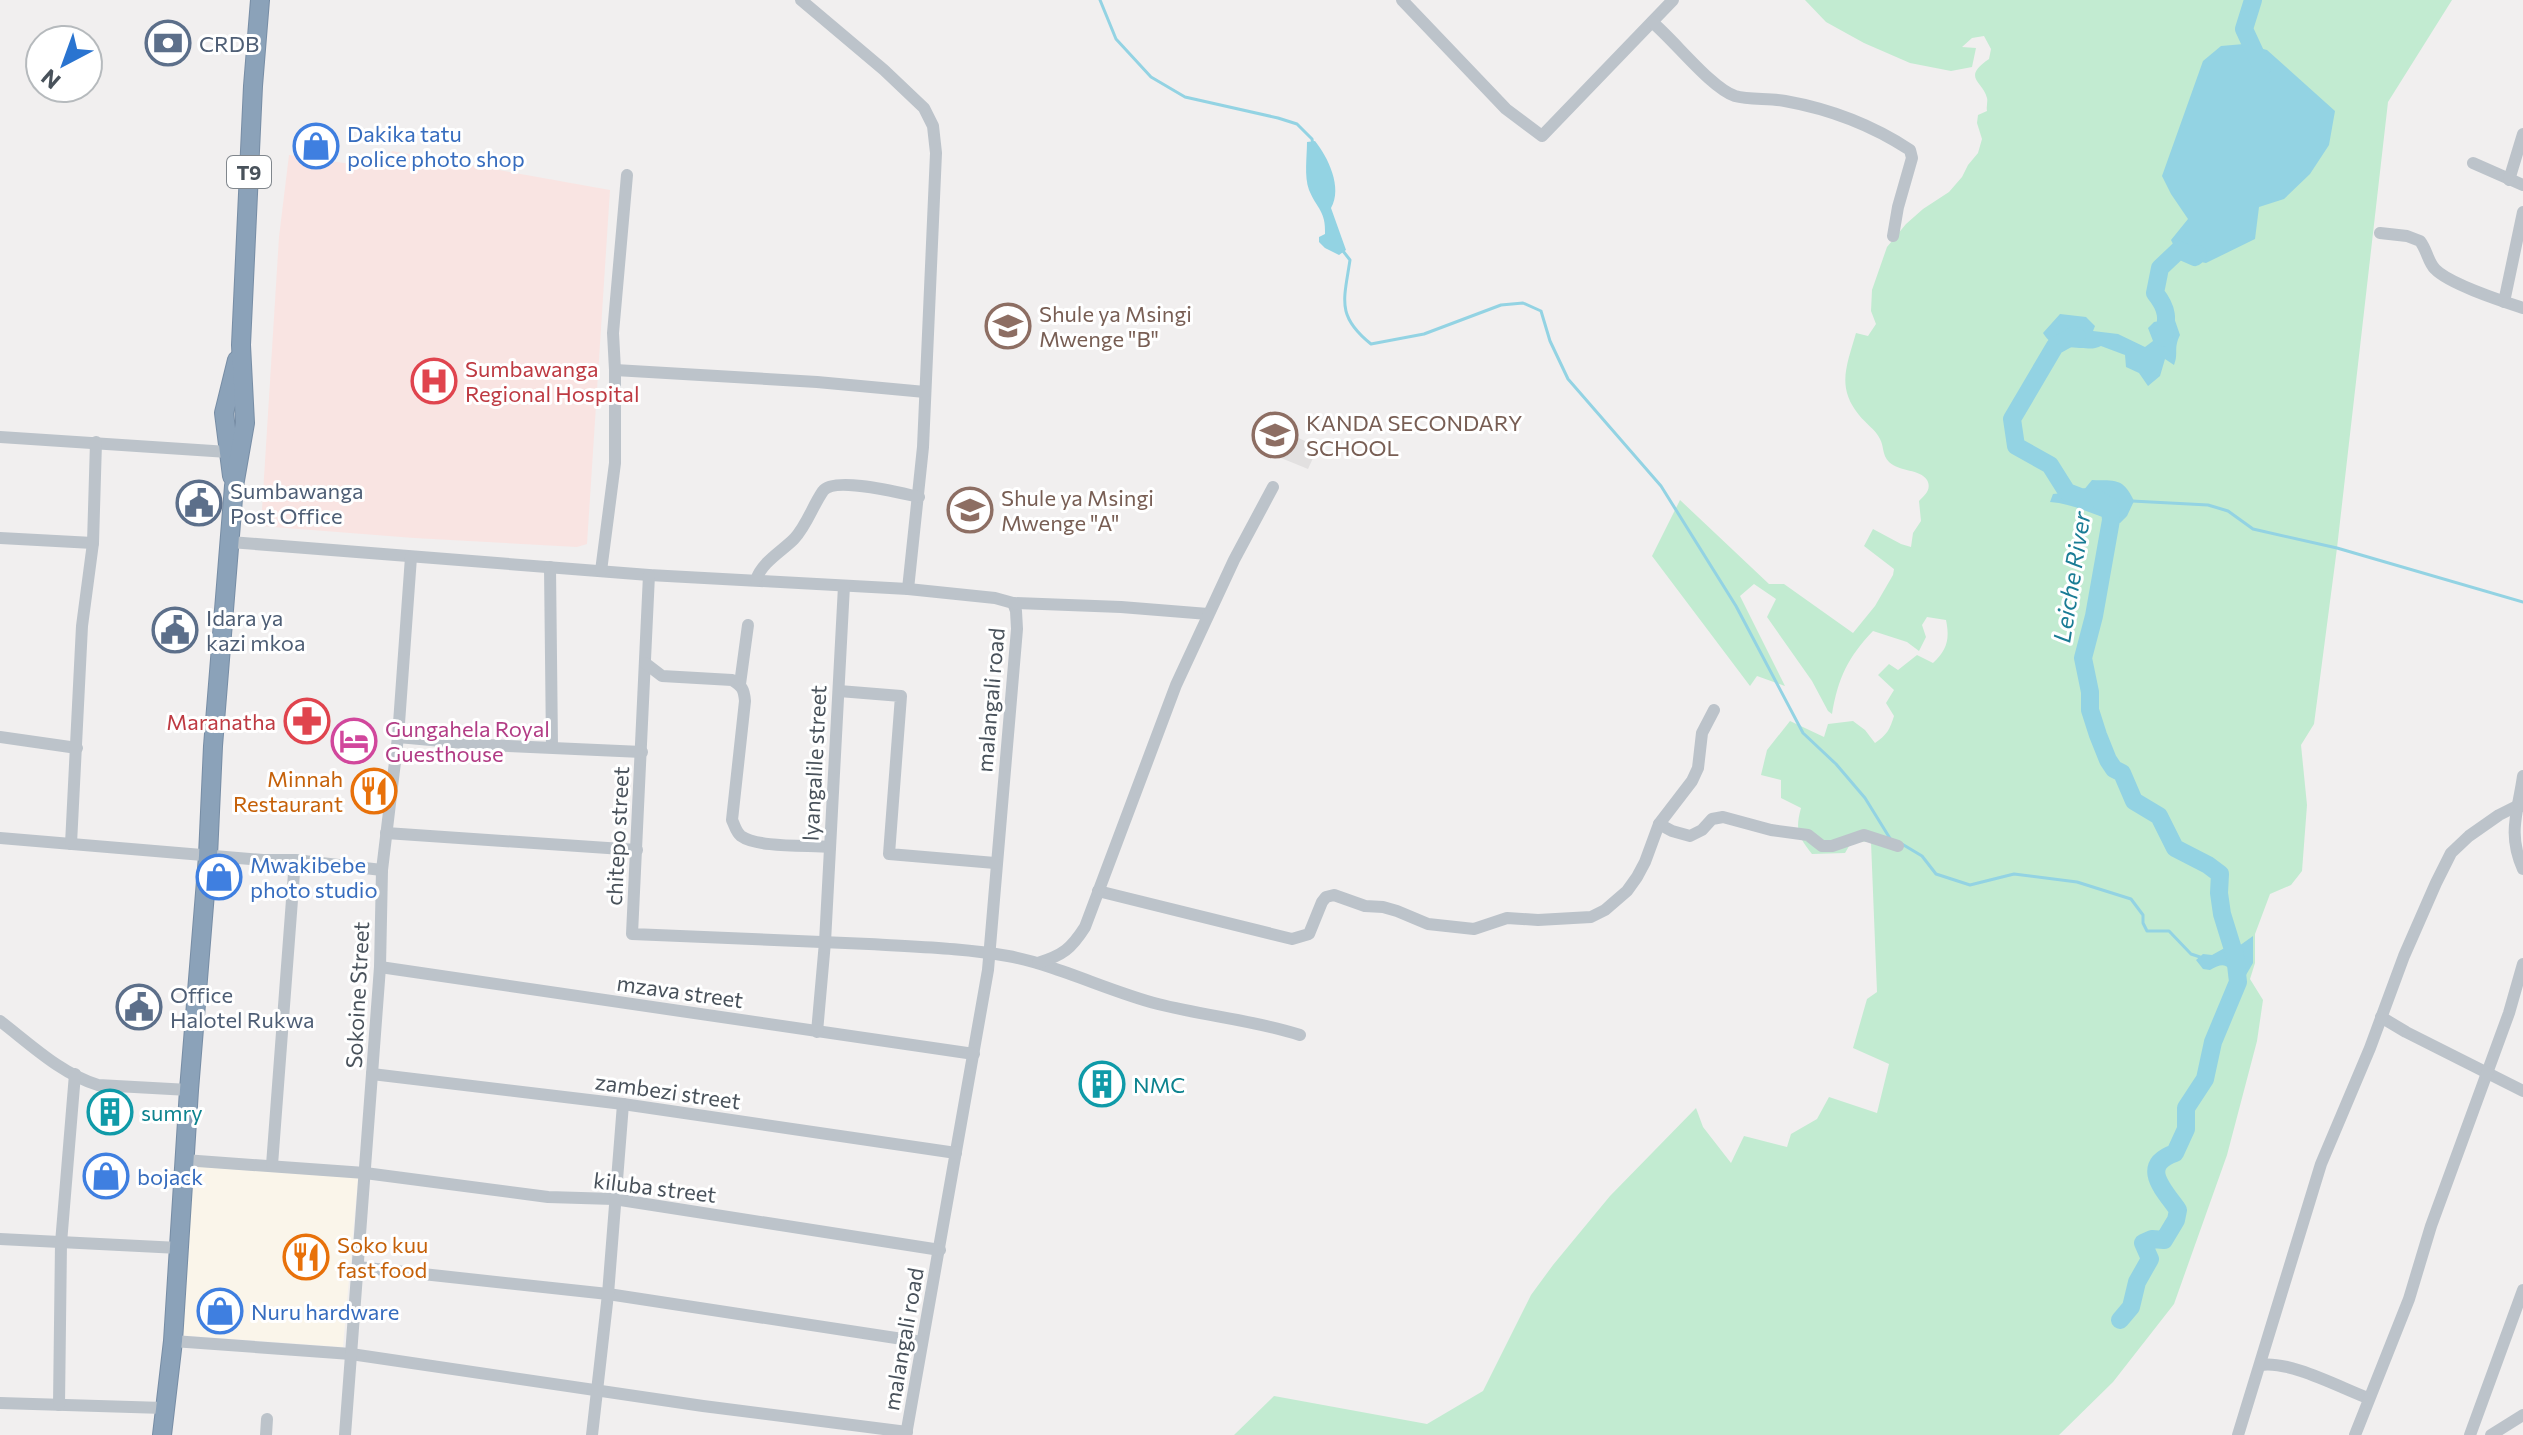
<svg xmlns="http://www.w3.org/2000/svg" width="2523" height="1435" viewBox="0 0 2523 1435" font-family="Commissioner,sans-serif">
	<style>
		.commercial { fill: #faf5ea }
		.education { fill: #e2e0e0 }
		.medical { fill: #f9e4e2 }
		.green { fill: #c2ebd1 }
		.water { fill: #93d3e3 }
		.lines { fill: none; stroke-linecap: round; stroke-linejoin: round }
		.stream { stroke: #93d3e3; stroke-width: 3 }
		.river { stroke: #93d3e3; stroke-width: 18 }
		.highway-casing { stroke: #778da5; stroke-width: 20 }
		.minor { stroke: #bcc3ca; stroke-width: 12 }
		.highway { stroke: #8ba2b9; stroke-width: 18 }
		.labels { text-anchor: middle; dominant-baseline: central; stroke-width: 6; stroke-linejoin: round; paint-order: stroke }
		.shield { fill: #fff; stroke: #80868c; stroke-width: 2 }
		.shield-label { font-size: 20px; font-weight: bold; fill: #49525b }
		.service-label { font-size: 22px; fill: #4e5e75; stroke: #fff; text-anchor: start }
		.shop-label { font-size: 22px; fill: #366cbe; stroke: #fff; text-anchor: start }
		.education-label { font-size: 22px; fill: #785e54; stroke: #fff; text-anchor: start }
		.health-label { font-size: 22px; fill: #be3a42; stroke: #fff; text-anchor: start }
		.street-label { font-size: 22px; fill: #49525b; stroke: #fff }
		.hotel-label { font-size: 22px; fill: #b23c85; stroke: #fff; text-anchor: start }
		.food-label { font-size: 22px; fill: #c56008; stroke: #fff; text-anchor: end }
		.culture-label { font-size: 22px; fill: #0d838f; stroke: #fff; text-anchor: start }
		.water-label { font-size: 24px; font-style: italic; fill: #1a7c95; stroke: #fff }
	</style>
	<rect width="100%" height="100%" fill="#f1efef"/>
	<path class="commercial" d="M189,1166L358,1178L343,1347L177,1335Z"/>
	<path class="education" d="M1264,422L1318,447L1308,469L1254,447Z"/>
	<path class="medical" d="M392,151L610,190L587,544L577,547L414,538L261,526L279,237L289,155L385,169Z"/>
	<path class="green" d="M1805,0H2452L2388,102L2337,548L2314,724L2301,745L2307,805L2302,871L2291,885L2270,894L2255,934V963L2250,979L2263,1000L2257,1041L2227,1155L2174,1304L2113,1382L2059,1435H1234L1274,1396L1427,1424L1483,1391L1531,1295L1553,1265L1610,1196L1696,1108L1703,1127L1731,1163L1744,1136L1787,1147L1791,1134L1817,1119L1829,1097L1877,1113L1889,1064L1853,1048L1867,999L1877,992L1871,842L1852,841L1845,853L1812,854C1798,836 1795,830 1801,808L1781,798V780L1761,775L1767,750L1790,721L1824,737L1828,724L1853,721L1865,730L1875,743C1887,735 1890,729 1894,716L1886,703L1894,690L1878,675L1889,664L1898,670L1917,655L1933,663C1947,650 1950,639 1946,620L1927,617L1922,625L1926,637L1919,651L1907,642L1873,631C1848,657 1838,678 1832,714L1828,711L1812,681L1767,617L1776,599L1754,584L1740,596L1785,686L1757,676L1750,686L1652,556L1680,500L1769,584H1784L1853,633L1875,606L1893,575L1894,569L1864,546L1873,529L1901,544L1911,547L1913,533L1921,521L1919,501C1925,495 1932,489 1927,480C1920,469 1900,472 1889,462C1882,455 1884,446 1880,439C1876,430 1865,423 1859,415C1836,387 1847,365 1856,333L1868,336L1876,324L1871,311L1872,290L1887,247L1906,224L1923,209L1949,192L1962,177L1968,165L1978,153L1982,139L1977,123L1978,115L1987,111C1986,107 1988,102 1987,98C1983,81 1961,78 1989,59L1991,49L1984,36L1972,38L1962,47L1976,48L1972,67L1951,71L1910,63L1864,43L1826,22Z"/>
	<g class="water">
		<path d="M2244,44L2267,50L2335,111L2329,145L2310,174L2284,199L2259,207L2255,239L2206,263L2180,258L2171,240L2188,219L2171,194L2162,176L2203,61L2221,46Z"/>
		<path d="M1315,141C1328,157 1343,188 1331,208L1346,250L1339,255L1325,248L1319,242V237L1325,234C1326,211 1317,209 1309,190C1304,176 1307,157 1307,142Z"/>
		<path d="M2171,309L2180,335C2173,349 2179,353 2174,365L2165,359L2160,376L2148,386L2139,373L2126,367L2125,355L2101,346C2092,350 2089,348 2080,348C2063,346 2054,350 2043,333L2060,314L2086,317L2095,326L2093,331L2118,334L2145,347L2153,341L2148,328L2154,322L2165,320Z"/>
		<path d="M2092,480C2115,481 2123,477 2134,501L2127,516L2120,523C2095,516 2076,504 2050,502L2053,494L2083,491Z"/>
		<path d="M2253,936V963L2235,994L2231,992C2234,975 2231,956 2210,970L2203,969L2196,960L2203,954L2212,955L2230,945L2239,946Z"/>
	</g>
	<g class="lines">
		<g class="stream">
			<path d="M1100,0L1116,39L1151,77L1185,97L1278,118L1297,124L1312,139L1313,145"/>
			<path d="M1343,251L1350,260C1344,300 1336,316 1371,344L1424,334L1501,305L1523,303L1541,311L1550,341L1568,379L1661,486L1736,606L1803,733L1836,764L1865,798L1891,840"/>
			<path d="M2132,501L2208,505L2228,511L2253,529L2337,548L2523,602"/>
			<path d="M1902,844L1922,856L1936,874L1970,885L2014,874L2077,882L2131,899L2143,915V923L2147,931H2169L2191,954L2200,957"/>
		</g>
		<g class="river">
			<path d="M2253,0L2244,29L2262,68"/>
			<path d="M2077,336H2073L2055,346L2012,419L2016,446L2050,465L2067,492L2080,497L2095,498L2110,507L2111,520L2094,616L2083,658L2090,692V710L2098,735L2108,760L2114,769L2122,773L2134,801L2159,816L2175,848L2208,865L2220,874L2219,893L2222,914L2235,956L2238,982L2213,1042L2205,1079L2186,1108V1129L2175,1153C2138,1166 2165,1191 2178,1210L2176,1220L2164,1240L2152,1239L2143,1243L2150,1259L2137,1282L2131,1307L2120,1320"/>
			<path d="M2163,338C2168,319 2168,309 2155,293L2160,268L2179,250L2195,257L2198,254"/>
		</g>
		<g class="highway-casing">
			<g id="highway">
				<path d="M232,476L224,413L237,360"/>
				<path d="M162,1435L173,1341L189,1090L208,856L213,746L234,486L245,423L241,345L253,86L260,0"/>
			</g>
		</g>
		<g class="minor">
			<path d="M801,0L884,70L924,108L933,126L936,153L923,447L908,589"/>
			<path d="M1402,0L1506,109L1542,136L1673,0"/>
			<path d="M1652,22C1674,40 1711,88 1735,96C1749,100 1770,98 1785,101C1830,109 1872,125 1910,150L1912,158L1898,207L1893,236"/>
			<path d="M2473,163L2523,185"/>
			<path d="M2509,180L2523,134"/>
			<path d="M2380,233L2407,236L2420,241C2427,250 2428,262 2435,269C2449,284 2502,301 2523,308"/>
			<path d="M2504,302L2523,212"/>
			<path d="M615,370L817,382L925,392"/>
			<path d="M0,437L228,452"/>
			<path d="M0,538L93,543"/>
			<path d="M230,542L649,575L908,589L995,598L1013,603L1016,611L1017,629L988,970L906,1435"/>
			<path d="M550,567L552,747"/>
			<path d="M601,571L615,463V370L613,333L627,175"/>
			<path d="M649,575L632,934C711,937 790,940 869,944C915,947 962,948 1008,956C1057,965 1108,991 1158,1004C1205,1016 1254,1020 1300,1035"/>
			<path d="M756,580C762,562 781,552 794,539C807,525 812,507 823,491C834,476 900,493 919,497"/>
			<path d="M1013,603L1121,607L1208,614"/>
			<path d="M645,663L662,676L732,680C742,686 744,689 745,701L732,820C735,826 736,832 741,836C757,848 809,845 830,847"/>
			<path d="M740,684L748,625"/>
			<path d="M839,691L901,696L889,854L995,863"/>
			<path d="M0,737L77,748"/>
			<path d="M398,737L486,745L642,752"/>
			<path d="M2523,776C2518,812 2507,833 2523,869"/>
			<path d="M1659,824L1672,831L1690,836L1702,830L1712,819L1723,817L1771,830L1808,835L1822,846H1832L1864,835L1898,846"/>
			<path d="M386,833L637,850"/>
			<path d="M0,838L263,860H295L382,870"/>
			<path d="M71,844L82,626L93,543L96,442"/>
			<path d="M1098,891L1292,939L1309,934L1322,902L1326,897L1334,895L1365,906L1383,907L1397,911L1428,924L1474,929L1507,918L1538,920L1591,917L1605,910L1627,891L1637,877L1645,862L1659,824L1692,781L1698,768L1702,733L1714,710"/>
			<path d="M1038,963C1063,955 1071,949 1085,927L1176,685L1234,560L1273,487"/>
			<path d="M380,967L974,1054"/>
			<path d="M2381,1017L2406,1032L2523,1091"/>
			<path d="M0,1021C30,1044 61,1074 98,1085L189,1090"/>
			<path d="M817,1032L825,942L844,586"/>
			<path d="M372,1074L623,1104L956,1153"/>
			<path d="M184,1160L365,1173L548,1197L614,1199L940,1250"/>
			<path d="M272,1165L295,860"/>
			<path d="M0,1239L179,1248"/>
			<path d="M358,1267L608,1294L922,1342"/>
			<path d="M173,1341L351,1354L703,1406L907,1432"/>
			<path d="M2260,1365C2289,1360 2339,1387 2368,1398"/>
			<path d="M0,1403L164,1408"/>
			<path d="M59,1405L61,1243L75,1074"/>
			<path d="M266,1435L267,1419"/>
			<path d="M345,1435L380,967L382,870L398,737L411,557"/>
			<path d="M592,1435L608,1294L623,1104"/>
			<path d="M2238,1435L2321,1164L2370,1048L2404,956L2436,883L2451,853L2469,836L2499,815L2517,806H2523"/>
			<path d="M2355,1435L2409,1299L2431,1226L2509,1013L2523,964"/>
			<path d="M2470,1435L2523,1290"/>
			<path d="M2491,1435L2523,1415"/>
		</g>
		<use href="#highway" class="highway"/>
	</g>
	<defs>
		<g id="bank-ring" transform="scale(2.3)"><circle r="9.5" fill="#fff" stroke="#5c6f8a" stroke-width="1.5"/><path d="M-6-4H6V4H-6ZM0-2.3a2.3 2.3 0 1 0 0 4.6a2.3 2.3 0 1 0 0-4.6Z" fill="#5c6f8a"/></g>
		<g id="shop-ring" transform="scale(2.3)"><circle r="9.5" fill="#fff" stroke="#3f7fe0" stroke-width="1.5"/><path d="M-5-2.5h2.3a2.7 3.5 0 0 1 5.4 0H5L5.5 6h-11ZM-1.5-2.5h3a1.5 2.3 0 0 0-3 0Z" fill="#3f7fe0"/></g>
		<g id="school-ring" transform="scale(2.3)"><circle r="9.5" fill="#fff" stroke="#8d6e63" stroke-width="1.5"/><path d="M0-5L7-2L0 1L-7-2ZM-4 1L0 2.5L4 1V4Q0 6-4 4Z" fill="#8d6e63"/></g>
		<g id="hospital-ring" transform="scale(2.3)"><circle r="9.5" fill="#fff" stroke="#e0444e" stroke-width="1.5"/><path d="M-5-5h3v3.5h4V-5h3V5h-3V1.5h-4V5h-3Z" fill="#e0444e"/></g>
		<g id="civic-ring" transform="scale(2.3)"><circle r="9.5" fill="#fff" stroke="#5c6f8a" stroke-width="1.5"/><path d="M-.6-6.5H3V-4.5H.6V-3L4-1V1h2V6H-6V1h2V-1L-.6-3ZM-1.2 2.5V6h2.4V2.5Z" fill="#5c6f8a"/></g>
		<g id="pharmacy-ring" transform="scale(2.3)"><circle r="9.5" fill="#fff" stroke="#e0444e" stroke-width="1.5"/><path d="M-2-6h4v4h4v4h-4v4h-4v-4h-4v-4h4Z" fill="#e0444e"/></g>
		<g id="hotel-ring" transform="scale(2.3)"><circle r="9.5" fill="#fff" stroke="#d1479c" stroke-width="1.5"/><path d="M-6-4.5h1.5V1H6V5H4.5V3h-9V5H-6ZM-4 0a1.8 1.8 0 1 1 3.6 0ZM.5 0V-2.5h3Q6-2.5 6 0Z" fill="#d1479c"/></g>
		<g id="restaurant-ring" transform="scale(2.3)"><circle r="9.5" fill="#fff" stroke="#e8710a" stroke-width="1.5"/><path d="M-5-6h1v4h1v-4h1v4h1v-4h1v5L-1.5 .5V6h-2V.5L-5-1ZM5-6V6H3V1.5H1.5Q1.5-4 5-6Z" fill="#e8710a"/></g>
		<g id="building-ring" transform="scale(2.3)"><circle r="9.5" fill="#fff" stroke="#0f9aa8" stroke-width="1.5"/><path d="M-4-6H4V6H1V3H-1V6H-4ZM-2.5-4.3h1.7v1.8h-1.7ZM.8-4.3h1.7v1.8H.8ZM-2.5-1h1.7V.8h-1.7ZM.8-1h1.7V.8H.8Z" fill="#0f9aa8"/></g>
	</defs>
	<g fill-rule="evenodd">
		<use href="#bank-ring" x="168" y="43"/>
		<use href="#shop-ring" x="316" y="146"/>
		<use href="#school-ring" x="1008" y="326"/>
		<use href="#hospital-ring" x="434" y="381"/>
		<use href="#school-ring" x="1275" y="435"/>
		<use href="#civic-ring" x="199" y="503"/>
		<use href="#school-ring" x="970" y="510"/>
		<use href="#civic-ring" x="175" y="630"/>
		<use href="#pharmacy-ring" x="307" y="721"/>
		<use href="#hotel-ring" x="354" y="741"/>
		<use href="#restaurant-ring" x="374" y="791"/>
		<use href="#shop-ring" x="219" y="877"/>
		<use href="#civic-ring" x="139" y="1007"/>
		<use href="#building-ring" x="1102" y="1084"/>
		<use href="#building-ring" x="110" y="1112"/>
		<use href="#shop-ring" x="106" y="1176"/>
		<use href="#restaurant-ring" x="306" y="1257"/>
		<use href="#shop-ring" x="220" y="1311"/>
	</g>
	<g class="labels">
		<rect class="shield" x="227" y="156" width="44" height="32" rx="6"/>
		<g class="shield-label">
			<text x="249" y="172">T9</text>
		</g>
		<g class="service-label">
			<text x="199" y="43">CRDB</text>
			<text x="230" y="490">Sumbawanga<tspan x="230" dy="25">Post Office</tspan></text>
			<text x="206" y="617">Idara ya<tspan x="206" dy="25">kazi mkoa</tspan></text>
			<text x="170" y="994">Office<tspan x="170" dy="25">Halotel Rukwa</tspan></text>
		</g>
		<g class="shop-label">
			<text x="347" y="133">Dakika tatu<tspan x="347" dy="25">police photo shop</tspan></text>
			<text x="250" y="864">Mwakibebe<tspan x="250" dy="25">photo studio</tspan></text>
			<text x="137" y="1176">bojack</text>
			<text x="251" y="1311">Nuru hardware</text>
		</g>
		<g class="education-label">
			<text x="1039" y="313">Shule ya Msingi<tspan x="1039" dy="25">Mwenge "B"</tspan></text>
			<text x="1306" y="422">KANDA SECONDARY<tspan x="1306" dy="25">SCHOOL</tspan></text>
			<text x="1001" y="497">Shule ya Msingi<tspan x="1001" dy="25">Mwenge "A"</tspan></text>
		</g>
		<g class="health-label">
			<text x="465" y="368">Sumbawanga<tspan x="465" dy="25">Regional Hospital</tspan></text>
			<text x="276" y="721" text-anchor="end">Maranatha</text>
		</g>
		<g class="street-label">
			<text transform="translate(990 700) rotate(-85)">malangali road</text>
			<text transform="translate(814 763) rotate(-87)">lyangalile street</text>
			<text transform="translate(617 836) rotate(-87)">chitepo street</text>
			<text transform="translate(680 991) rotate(8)">mzava street</text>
			<text transform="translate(357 995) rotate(-87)">Sokoine Street</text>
			<text transform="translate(668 1091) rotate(8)">zambezi street</text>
			<text transform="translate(655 1187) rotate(7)">kiluba street</text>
			<text transform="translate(903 1339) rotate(-80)">malangali road</text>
		</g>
		<g class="hotel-label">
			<text x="385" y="728">Gungahela Royal<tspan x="385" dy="25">Guesthouse</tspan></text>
		</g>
		<g class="food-label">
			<text x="343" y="778">Minnah<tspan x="343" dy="25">Restaurant</tspan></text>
			<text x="337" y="1244" text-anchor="start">Soko kuu<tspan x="337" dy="25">fast food</tspan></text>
		</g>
		<g class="culture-label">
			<text x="1133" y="1084">NMC</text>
			<text x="141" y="1112">sumry</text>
		</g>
		<g class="water-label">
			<text transform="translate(2071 577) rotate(-81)">Leiche River</text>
		</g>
	</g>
	<g transform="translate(64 64) rotate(221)"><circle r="38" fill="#ffffff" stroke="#b6babd" stroke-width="2"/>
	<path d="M0-6L14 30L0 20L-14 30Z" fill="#2a74d0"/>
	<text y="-12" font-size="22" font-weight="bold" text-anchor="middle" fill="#49525b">N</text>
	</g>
</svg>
